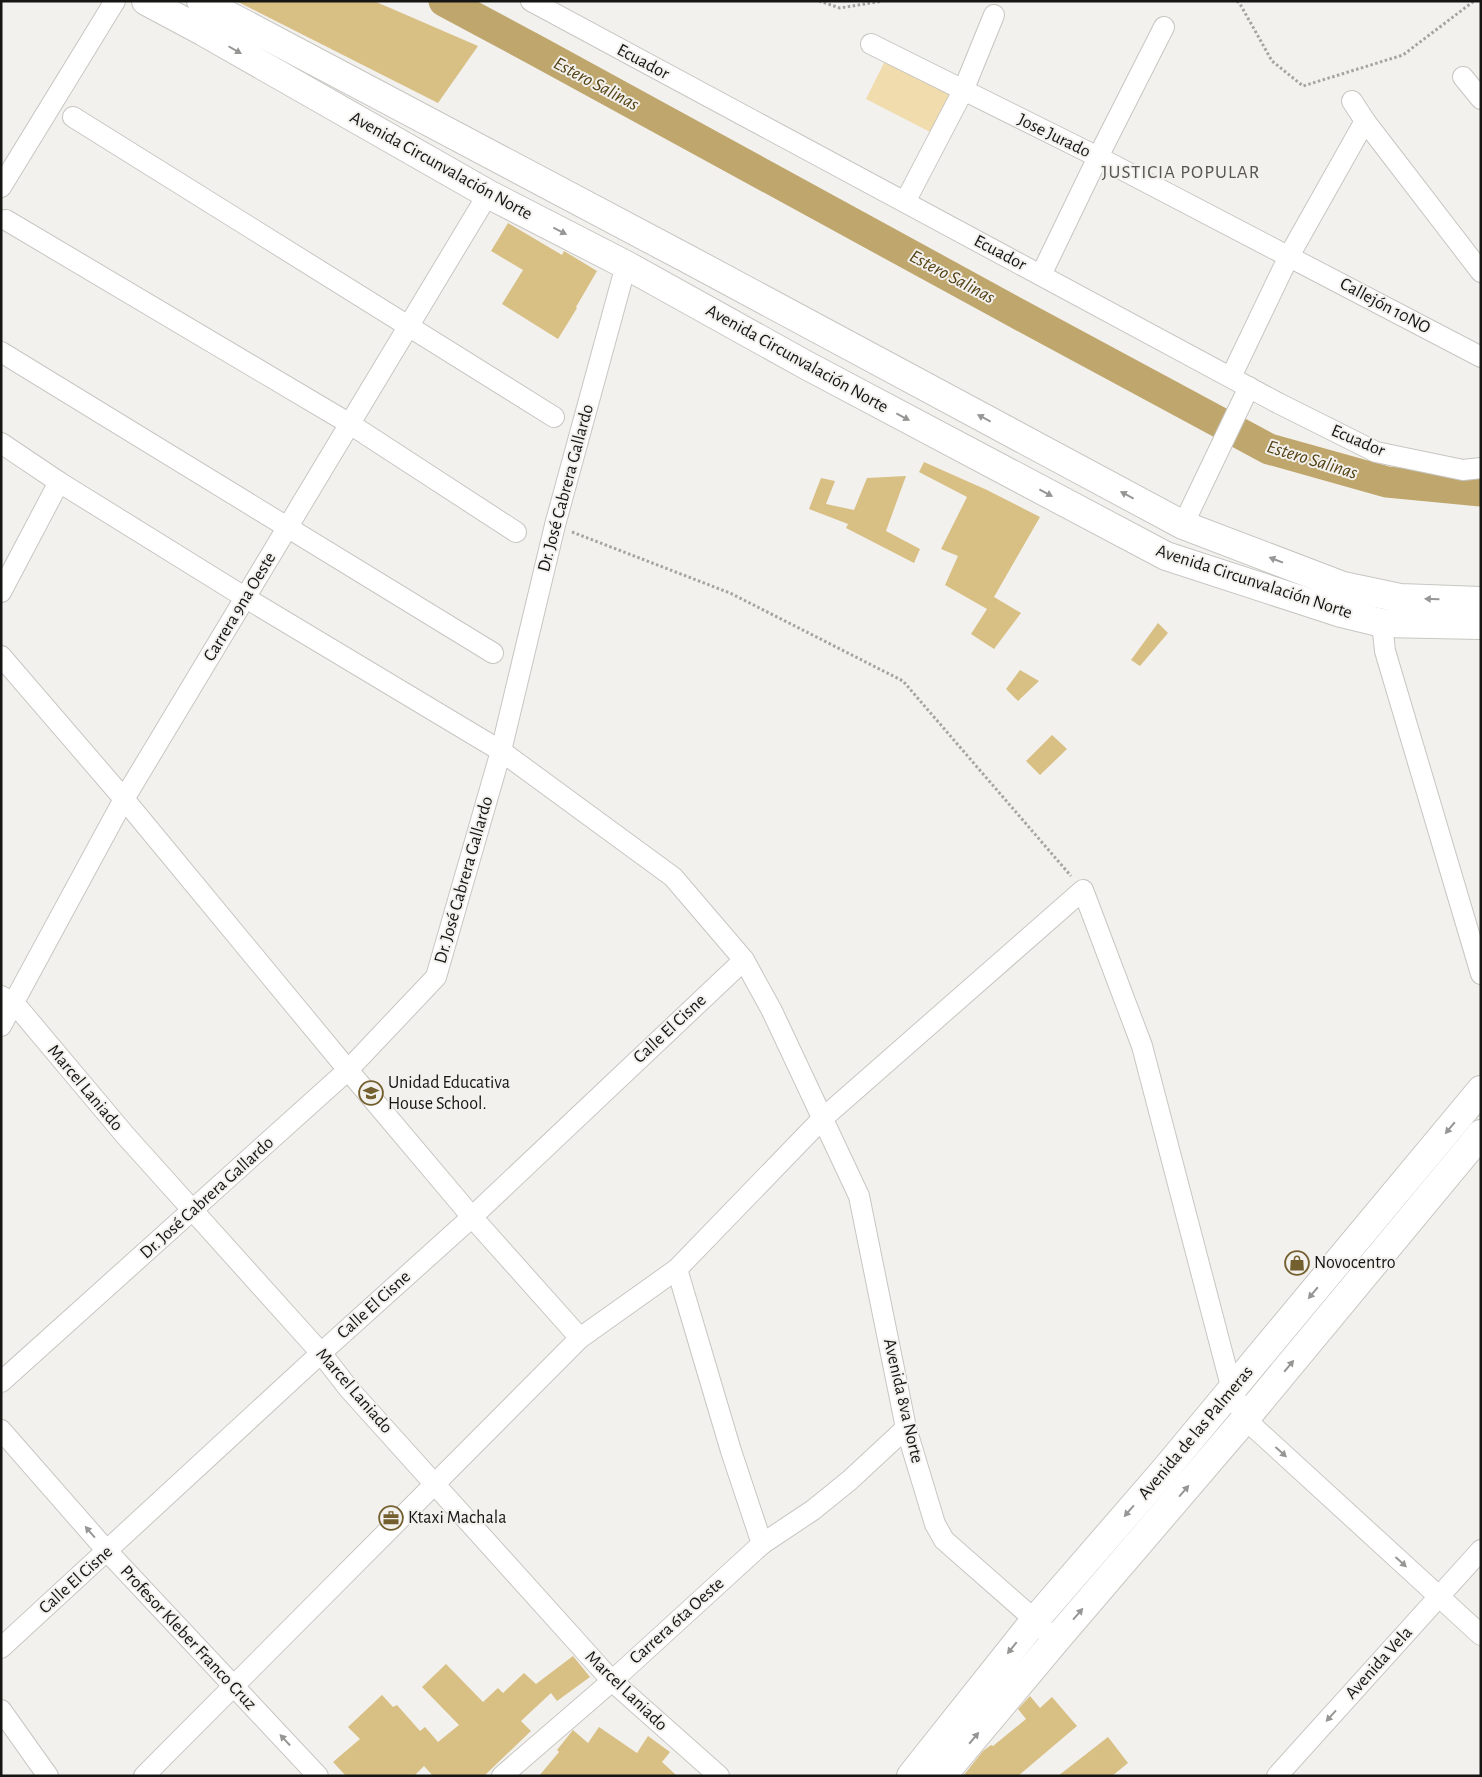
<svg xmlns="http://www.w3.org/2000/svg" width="1482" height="1777" viewBox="0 0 1482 1777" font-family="'Alegreya Sans',sans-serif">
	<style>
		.green { fill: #f0dcad }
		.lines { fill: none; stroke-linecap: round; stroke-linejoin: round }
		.river { stroke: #bfa66d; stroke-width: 31 }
		.building { fill: #d8bf84 }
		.street-casing { stroke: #c7c6c2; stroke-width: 22 }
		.secondary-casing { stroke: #c7c6c2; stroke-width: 30 }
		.path { stroke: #a5a4a1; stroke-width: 3; stroke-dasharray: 2.5 2.5; stroke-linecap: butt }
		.street { stroke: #fff; stroke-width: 20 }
		.secondary { stroke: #fff; stroke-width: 28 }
		.oneway { fill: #969695 }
		.labels { text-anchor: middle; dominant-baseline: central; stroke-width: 4; stroke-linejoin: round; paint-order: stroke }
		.street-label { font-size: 18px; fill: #151513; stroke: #f3f1ed }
		.poi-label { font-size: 18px; fill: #151513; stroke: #f3f1ed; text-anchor: start }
		.water-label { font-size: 19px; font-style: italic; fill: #534113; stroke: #f3f1ed }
		.neighbourhood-label { font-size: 19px; letter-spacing: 1px; fill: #585653; stroke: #f3f1ed }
	</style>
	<rect width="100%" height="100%" fill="#f3f1ed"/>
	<path class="green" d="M885,61L951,95L932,133L866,99Z"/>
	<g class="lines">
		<path class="river" d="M444,1L539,52L1011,310L1269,449L1387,482L1481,491"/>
	</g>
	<g class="building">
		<path d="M236,1H374L478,46L438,103Z"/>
		<path d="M508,223L562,255L564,251L597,271L576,307L577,308L558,339L502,304L523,270L491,251Z"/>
		<path d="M924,462L987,490L1040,517L994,597L1021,613L994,649L971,634L987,609L945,585L958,556L941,549L967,497L919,472Z"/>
		<path d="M906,476L886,531L920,549L914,563L846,528L848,524L809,509L821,478L835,481L826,504L854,510L867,478Z"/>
		<path d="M1158,623L1168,633L1140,666L1131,660Z"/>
		<path d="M1020,670L1039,681L1018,701L1006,689Z"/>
		<path d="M1052,735L1067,749L1040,775L1026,761Z"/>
		<path d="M573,1656L590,1677L557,1701L551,1693L521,1721L531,1731L484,1776H433L424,1766L414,1776H346L333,1762L360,1739L348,1727L382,1695L393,1707L397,1705L420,1731L425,1727L438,1742L459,1725L422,1687L446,1664L483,1702L498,1688L503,1693L524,1673L536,1684Z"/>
		<path d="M1030,1696L1040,1708L1052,1697L1077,1726L1018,1776H963L983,1751L991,1745L993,1746L1026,1719L1018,1709Z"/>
		<path d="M599,1727L637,1753L648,1736L670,1752L662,1762L677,1776H539L559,1752L557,1750L573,1730L588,1743Z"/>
		<path d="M1108,1737L1128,1763L1112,1776H1058Z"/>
	</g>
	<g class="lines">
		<g class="street-casing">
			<g id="street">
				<path d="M531,1L1278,403L1376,452L1463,470L1481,468"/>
				<path d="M871,44L1098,157L1481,357"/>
				<path d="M1463,77L1481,99"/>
				<path d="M1352,101L1365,121L1481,272"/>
				<path d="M73,117L554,417"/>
				<path d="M1,187L115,1"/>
				<path d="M905,202L963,91L994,15"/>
				<path d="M6,220L350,424L516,532"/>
				<path d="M1041,275L1098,157L1164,27"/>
				<path d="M1,352L493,653"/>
				<path d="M1231,377L1289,256L1365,121"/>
				<path d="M1,443L59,482L246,598L501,751L673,877L744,960L772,1011L859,1196L906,1428L935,1524L944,1540L1035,1620L1055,1641"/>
				<path d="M1183,525L1249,387"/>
				<path d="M1,592L59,482"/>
				<path d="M1382,623L1385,651L1481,974"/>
				<path d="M1,656L124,799L348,1070L472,1217L580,1338"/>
				<path d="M1,996L15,1004L125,1135L321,1353L349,1389L612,1681L719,1776"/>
				<path d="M1,1026L124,799L488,194"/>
				<path d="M677,1269L731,1451L762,1544"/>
				<path d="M1,1382L348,1070L436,977L501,751L555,525L626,265"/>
				<path d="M1,1430L107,1551L318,1776"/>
				<path d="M1,1648L321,1353L472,1217L744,960"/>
				<path d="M1,1710L48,1776"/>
				<path d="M144,1776L580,1338L677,1269L822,1119L1083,890L1142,1046L1232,1390L1245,1419L1481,1635"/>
				<path d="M502,1776L612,1681L762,1544L813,1510L850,1480L906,1428"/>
				<path d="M1277,1776L1481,1550"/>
			</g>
		</g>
		<g class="secondary-casing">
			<g id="secondary">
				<path d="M146,1L204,32L488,194L626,265L806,365L1166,556L1341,613L1382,623L1481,625"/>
				<path d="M201,1L686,258L1183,525L1343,586L1400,598L1481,601"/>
				<path d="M911,1776L1035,1620L1164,1471L1481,1090"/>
				<path d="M942,1776L1055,1641L1245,1419L1481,1134"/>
			</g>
		</g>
		<g class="path">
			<path d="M819,1L840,8L883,1"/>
			<path d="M1237,1L1240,4L1272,61L1303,86L1403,55L1474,1"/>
			<path d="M572,532L730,593L903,681L1071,876"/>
		</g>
		<use href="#street" class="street"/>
		<use href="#secondary" class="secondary"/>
	</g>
	<defs><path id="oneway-solid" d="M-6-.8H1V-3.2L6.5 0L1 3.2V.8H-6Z" transform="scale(1.25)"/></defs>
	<g class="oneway">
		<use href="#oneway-solid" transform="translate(235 50) rotate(30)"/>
		<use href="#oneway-solid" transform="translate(560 231) rotate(27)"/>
		<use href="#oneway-solid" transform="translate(903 417) rotate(28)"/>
		<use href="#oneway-solid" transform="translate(984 418) rotate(-152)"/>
		<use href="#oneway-solid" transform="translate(1046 493) rotate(28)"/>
		<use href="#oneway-solid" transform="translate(1127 495) rotate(-152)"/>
		<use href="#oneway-solid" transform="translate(1276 560) rotate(-159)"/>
		<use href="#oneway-solid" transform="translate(1432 599) rotate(-178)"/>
		<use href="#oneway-solid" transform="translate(1450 1128) rotate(130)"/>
		<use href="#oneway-solid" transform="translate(1313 1293) rotate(130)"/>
		<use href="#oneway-solid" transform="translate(1289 1366) rotate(-50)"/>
		<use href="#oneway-solid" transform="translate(1281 1452) rotate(42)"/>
		<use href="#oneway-solid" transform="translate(1184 1491) rotate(-49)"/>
		<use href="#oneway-solid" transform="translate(1129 1511) rotate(131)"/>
		<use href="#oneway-solid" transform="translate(90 1532) rotate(-131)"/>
		<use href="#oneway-solid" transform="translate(1401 1562) rotate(42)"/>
		<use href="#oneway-solid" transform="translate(1078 1614) rotate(-49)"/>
		<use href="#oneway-solid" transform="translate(1012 1648) rotate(129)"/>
		<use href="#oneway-solid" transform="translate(1331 1716) rotate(132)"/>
		<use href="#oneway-solid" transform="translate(974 1738) rotate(-50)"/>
		<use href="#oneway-solid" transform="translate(285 1740) rotate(-133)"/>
	</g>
	<defs>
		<g id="school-ring" transform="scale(1.25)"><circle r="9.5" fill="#f3f1ed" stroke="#74602f" stroke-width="1.5"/><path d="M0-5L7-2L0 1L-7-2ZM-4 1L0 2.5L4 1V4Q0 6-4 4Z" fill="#74602f"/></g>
		<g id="shop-ring" transform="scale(1.25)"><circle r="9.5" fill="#f3f1ed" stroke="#74602f" stroke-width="1.5"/><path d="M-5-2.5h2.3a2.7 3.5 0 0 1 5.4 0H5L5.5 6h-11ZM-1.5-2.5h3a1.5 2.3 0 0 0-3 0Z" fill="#74602f"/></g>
		<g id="office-ring" transform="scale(1.25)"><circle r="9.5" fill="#f3f1ed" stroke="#74602f" stroke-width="1.5"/><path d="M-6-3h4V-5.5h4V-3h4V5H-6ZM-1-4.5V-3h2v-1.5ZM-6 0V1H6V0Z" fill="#74602f"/></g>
	</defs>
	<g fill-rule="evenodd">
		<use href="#school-ring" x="371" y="1093"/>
		<use href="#shop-ring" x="1297" y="1263"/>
		<use href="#office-ring" x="391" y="1518"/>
	</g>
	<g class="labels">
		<g class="street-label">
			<text transform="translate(643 62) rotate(28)">Ecuador</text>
			<text transform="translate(1054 136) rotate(26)">Jose Jurado</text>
			<text transform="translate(441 166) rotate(29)">Avenida Circunvalación Norte</text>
			<text transform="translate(1000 253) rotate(28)">Ecuador</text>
			<text transform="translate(1385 306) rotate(28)">Callejón 10NO</text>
			<text transform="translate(797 359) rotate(29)">Avenida Circunvalación Norte</text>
			<text transform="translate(1358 441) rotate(23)">Ecuador</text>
			<text transform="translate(566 488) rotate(-75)">Dr. José Cabrera Gallardo</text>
			<text transform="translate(1254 582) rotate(18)">Avenida Circunvalación Norte</text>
			<text transform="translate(240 607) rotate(-59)">Carrera 9na Oeste</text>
			<text transform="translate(464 880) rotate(-74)">Dr. José Cabrera Gallardo</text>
			<text transform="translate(670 1029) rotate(-43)">Calle El Cisne</text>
			<text transform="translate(85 1088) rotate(50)">Marcel Laniado</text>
			<text transform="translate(207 1198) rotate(-42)">Dr. José Cabrera Gallardo</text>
			<text transform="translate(374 1305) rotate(-42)">Calle El Cisne</text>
			<text transform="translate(354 1391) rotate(49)">Marcel Laniado</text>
			<text transform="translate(903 1401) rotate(77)">Avenida 8va Norte</text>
			<text transform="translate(1196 1433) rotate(-50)">Avenida de las Palmeras</text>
			<text transform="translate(76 1580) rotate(-42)">Calle El Cisne</text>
			<text transform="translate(677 1621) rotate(-42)">Carrera 6ta Oeste</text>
			<text transform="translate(188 1638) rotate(47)">Profesor Kleber Franco Cruz</text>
			<text transform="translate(1379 1663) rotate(-48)">Avenida Vela</text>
			<text transform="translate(626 1691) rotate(44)">Marcel Laniado</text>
		</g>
		<g class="poi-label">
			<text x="388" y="1083">Unidad Educativa<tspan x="388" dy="21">House School.</tspan></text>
			<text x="1314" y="1263">Novocentro</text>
			<text x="408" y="1518">Ktaxi Machala</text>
		</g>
		<g class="water-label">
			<text transform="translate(596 84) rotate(28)">Estero Salinas</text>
			<text transform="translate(952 277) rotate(28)">Estero Salinas</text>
			<text transform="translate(1312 460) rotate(17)">Estero Salinas</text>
		</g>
		<g class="neighbourhood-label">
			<text x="1181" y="172">JUSTICIA POPULAR</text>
		</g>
	</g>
	<rect width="1482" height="1777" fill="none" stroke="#151513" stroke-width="5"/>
</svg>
